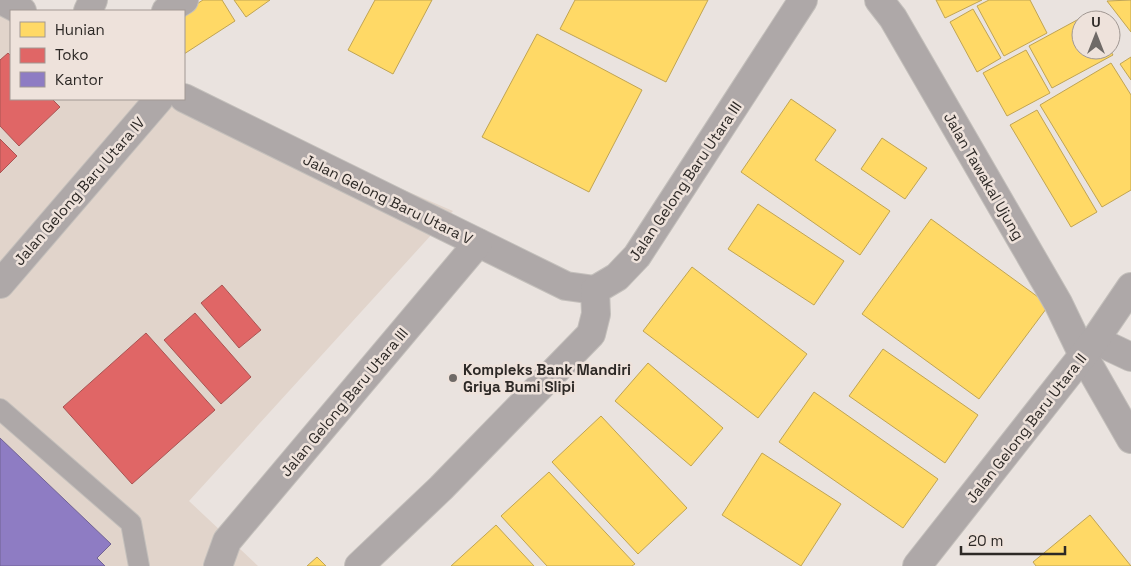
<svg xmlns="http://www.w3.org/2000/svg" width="1131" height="566" viewBox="0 0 1131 566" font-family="'Space Grotesk',sans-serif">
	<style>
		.built { fill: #e1d4cb }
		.homes { fill: #ffd966; stroke: #c0a453 }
		.shops { fill: #e06666; stroke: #aa5453 }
		.offices { fill: #8e7cc3; stroke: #716394 }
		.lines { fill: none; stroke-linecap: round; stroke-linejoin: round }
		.lane-casing { stroke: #c3bfbb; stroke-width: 22 }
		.street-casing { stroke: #c3bfbb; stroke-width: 30 }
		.lane { stroke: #aea8a8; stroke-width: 20 }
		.street { stroke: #aea8a8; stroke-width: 28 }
		.poi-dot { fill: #6f6a67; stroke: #eee2db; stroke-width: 2 }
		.labels { text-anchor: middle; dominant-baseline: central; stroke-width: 5; stroke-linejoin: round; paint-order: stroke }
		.street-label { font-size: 15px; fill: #2d2926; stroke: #eee2db }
		.poi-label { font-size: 15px; font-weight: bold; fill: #2d2926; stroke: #eee2db; text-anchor: start }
	</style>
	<rect width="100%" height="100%" fill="#eae3df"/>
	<path class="built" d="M0,0H18L38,11H11V99H184L223,112L453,211L189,501L258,566H0Z"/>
	<g class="homes">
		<path d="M203,0H222L235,21L184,54V12Z"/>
		<path d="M234,0H270L246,17Z"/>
		<path d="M375,0H432L393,74L348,50Z"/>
		<path d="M575,0H708L666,82L560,29Z"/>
		<path d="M936,0H982L945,18Z"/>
		<path d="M989,0H1030L1047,33L1004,56L977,6Z"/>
		<path d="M1131,0V32L1107,1Z"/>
		<path d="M973,9L1001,58L977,72L950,22Z"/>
		<path d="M1090,13L1094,20H1081V50H1110L1113,55L1052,88L1029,46Z"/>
		<path d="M537,34L642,90L589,192L482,137Z"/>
		<path d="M1026,50L1050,93L1007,116L983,73Z"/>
		<path d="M1131,57V80L1120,64Z"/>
		<path d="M1111,63L1131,95V190L1102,207L1040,105Z"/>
		<path d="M791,99L836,130L815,160L890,211L860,255L741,172Z"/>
		<path d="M1037,110L1097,212L1071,227L1010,125Z"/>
		<path d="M882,138L927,168L905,199L861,169Z"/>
		<path d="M758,204L844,261L814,305L728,249Z"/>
		<path d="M931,219L1049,305L979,399L862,314Z"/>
		<path d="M692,267L807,354L758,418L643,331Z"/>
		<path d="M883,349L978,415L945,463L849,396Z"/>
		<path d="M648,363L723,428L691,466L615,401Z"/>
		<path d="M814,392L938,479L903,528L779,442Z"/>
		<path d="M601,416L687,508L638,554L552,462Z"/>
		<path d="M762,453L841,504L801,566L722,515Z"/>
		<path d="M549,472L635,564L632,566H547L501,516Z"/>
		<path d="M1090,515L1131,566H1036L1033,562Z"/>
		<path d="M496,525L534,566H451Z"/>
		<path d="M317,557L326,566H307Z"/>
	</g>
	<g class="shops">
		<path d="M8,53L11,56V99H52L60,107L19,146L0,126V60Z"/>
		<path d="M0,139L17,156L0,173Z"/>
		<path d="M222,285L261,330L239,348L201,303Z"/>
		<path d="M195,313L251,377L221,404L164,340Z"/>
		<path d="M146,333L215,410L132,484L63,407Z"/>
	</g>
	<path class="offices" d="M0,438L111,544L97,558L105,566H0Z"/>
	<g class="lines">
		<g class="lane-casing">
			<path id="lane" d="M0,409L131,523L139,566"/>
		</g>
		<g class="street-casing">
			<g id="street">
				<path d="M1,0L22,11"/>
				<path d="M879,0L893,18L1058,303L1083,355L1131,439"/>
				<path d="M88,11L93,0"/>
				<path d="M166,11L184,0"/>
				<path d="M184,98L566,286L595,290"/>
				<path d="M0,284L159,99"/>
				<path d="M1095,340L1131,357"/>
				<path d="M218,566L227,541L478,243"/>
				<path d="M359,566L441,488L591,334L596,314L595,290L617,277L637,256L803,0"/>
				<path d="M917,566L1095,340L1131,287"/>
			</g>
		</g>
		<use href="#lane" class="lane"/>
		<use href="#street" class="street"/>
	</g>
	<circle class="poi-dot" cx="453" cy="378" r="5"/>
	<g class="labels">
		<g class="street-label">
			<text transform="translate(984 176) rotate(60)">Jalan Tawakal Ujung</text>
			<text transform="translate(685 181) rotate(-56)">Jalan Gelong Baru Utara III</text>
			<text transform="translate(79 191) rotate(-49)">Jalan Gelong Baru Utara IV</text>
			<text transform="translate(388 199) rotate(26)">Jalan Gelong Baru Utara V</text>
			<text transform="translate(344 402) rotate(-50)">Jalan Gelong Baru Utara III</text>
			<text transform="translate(1026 428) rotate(-52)">Jalan Gelong Baru Utara II</text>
		</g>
		<g class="poi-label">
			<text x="463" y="369">Kompleks Bank Mandiri<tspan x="463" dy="17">Griya Bumi Slipi</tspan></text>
		</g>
	</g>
	<rect x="10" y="10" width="175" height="90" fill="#eee2db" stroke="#a19893"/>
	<rect x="20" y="22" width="25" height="15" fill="#ffd966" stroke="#a19893"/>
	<text x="55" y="35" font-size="15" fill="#2d2926">Hunian</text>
	<rect x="20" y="48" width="25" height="15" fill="#e06666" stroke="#a19893"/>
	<text x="55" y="60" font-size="15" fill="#2d2926">Toko</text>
	<rect x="20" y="72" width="25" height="15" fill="#8e7cc3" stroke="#a19893"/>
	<text x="55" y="85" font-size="15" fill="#2d2926">Kantor</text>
	<g transform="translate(1096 35)"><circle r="24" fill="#eee2db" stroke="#a19893"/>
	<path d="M0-4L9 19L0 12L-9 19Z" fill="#6f6a67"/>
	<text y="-8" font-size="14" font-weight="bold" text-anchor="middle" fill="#2d2926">U</text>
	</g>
	<path d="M961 546v8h104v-8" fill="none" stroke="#2d2926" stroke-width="2.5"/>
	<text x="968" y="546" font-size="15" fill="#2d2926" stroke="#eee2db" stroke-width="4" paint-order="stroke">20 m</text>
</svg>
